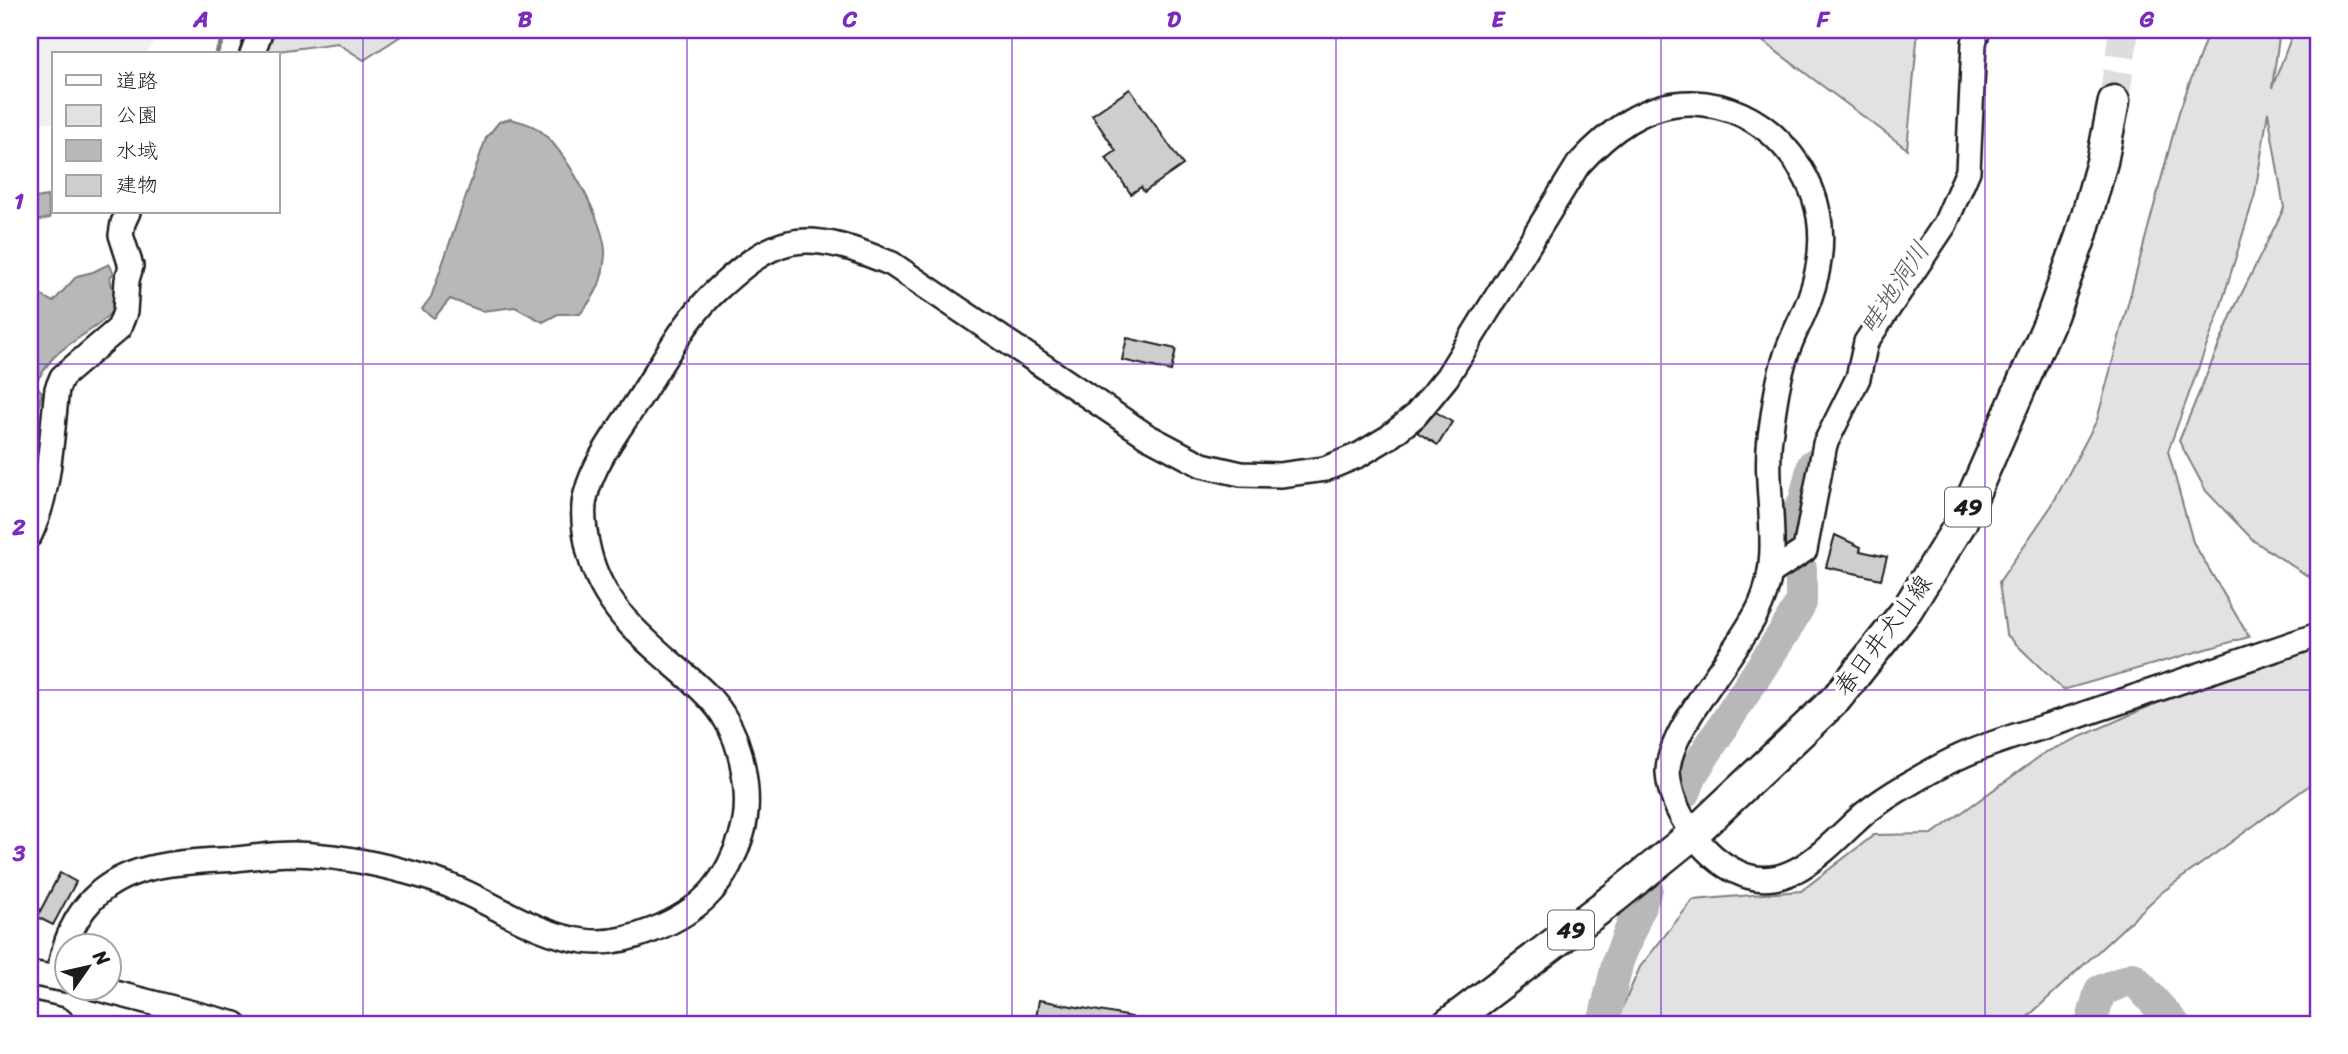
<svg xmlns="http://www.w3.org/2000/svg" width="2348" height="1054" viewBox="0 0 2348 1054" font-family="Sriracha,'Klee One',sans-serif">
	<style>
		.built { fill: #f0f0f0 }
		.green { fill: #e2e2e2; stroke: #7f7f7f; stroke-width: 2 }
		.water { fill: #b8b8b8; stroke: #7a7a7a; stroke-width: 2 }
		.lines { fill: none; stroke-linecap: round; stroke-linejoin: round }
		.stream { stroke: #7a7a7a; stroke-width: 5 }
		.river { stroke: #b8b8b8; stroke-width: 32 }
		.building { fill: #cecece; stroke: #1c1c1c; stroke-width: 2 }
		.major-tunnel { stroke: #ddd; stroke-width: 30; stroke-dasharray: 30 15; stroke-linecap: butt }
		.minor-casing { stroke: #1c1c1c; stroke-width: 28 }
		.major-casing { stroke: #1c1c1c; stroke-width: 35 }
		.highway-casing { stroke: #1c1c1c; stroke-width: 38 }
		.minor { stroke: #fff; stroke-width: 23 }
		.major { stroke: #fff; stroke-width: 30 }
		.highway { stroke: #fff; stroke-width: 33 }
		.grid { fill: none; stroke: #7b2cbf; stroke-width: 2; stroke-opacity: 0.55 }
		.labels { text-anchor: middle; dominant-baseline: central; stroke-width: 7; stroke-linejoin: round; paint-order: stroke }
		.shield { fill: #fff; stroke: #606060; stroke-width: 2 }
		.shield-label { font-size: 23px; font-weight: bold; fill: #1c1c1c }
		.street-label { font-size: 24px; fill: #1c1c1c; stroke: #fff }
		.water-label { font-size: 26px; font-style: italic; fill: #5a5a5a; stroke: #fff }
		.neatline { fill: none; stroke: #7b2cbf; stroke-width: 2.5 }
		.grid-label { font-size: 23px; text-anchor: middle; font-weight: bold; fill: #7b2cbf }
	</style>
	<rect width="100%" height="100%" fill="#fff"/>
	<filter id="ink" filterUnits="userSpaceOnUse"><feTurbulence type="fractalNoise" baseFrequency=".0143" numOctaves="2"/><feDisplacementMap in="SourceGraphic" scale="14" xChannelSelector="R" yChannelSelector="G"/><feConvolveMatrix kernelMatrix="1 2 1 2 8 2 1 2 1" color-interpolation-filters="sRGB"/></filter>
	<g filter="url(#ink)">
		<path class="built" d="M30,30H164L146,54H54V123L30,121Z"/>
		<g class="green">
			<path d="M258,30H410L364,60L337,43L256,54Z"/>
			<path d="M1750,30H1918L1907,149L1753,34Z"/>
			<path d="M2209,30H2280L2272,88L2294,30H2318V581L2311,578L2254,541L2206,491L2179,441L2234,309L2284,208L2268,112L2255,194L2219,312L2168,451L2193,542L2249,637L2063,690L2006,634L1999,582L2052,505L2097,420L2179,112Z"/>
			<path d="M2318,643V779L2161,893L2020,1024H1615L1640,967L1693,900L1801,891L1874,835L1932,834L2046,752L2213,678Z"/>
		</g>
		<g class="water">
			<path d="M510,119C518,121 528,123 536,128C562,142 607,225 605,255C603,281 597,294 580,314H558L543,322L515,307L482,311L450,299L434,318L422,309L431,297L486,138L499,122Z"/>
			<path d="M47,196L50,218L30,222V199Z"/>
			<path d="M109,264L114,273L110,277L112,287L120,300C103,329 76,335 54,357C46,365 42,376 34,383L42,392L30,446V270L38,293L53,302L77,276L93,272Z"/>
		</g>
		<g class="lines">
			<path class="stream" d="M216,54L227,30"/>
			<g class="river">
				<path d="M1796,539L1793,521L1804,502L1813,465"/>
				<path d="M1686,791L1692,774L1786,629L1801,603V569"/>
				<path d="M1603,1024L1618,961L1647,888"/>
				<path d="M2091,1024L2100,991L2133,978L2174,1024"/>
			</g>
		</g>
		<g class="building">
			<path d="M1130,89L1183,165L1144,192L1141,187L1131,194L1106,158L1116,151L1092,115Z"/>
			<path d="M1127,338L1176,349L1171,371L1122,360Z"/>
			<path d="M1436,412L1452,422L1438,445L1417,432Z"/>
			<path d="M1835,535L1861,547L1860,551L1887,557L1881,579L1826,567Z"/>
			<path d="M60,873L76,882L53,925L37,917Z"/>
			<path d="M1039,1000L1132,1017V1024H1035Z"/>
		</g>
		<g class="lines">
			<path class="major-tunnel" d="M2114,101L2124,30"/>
			<g class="minor-casing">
				<g id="minor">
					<path d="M252,54L261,30"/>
					<path d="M30,535C51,490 51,437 57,389L62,377L119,328L125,312L127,280L131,266L121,235L123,223L128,212"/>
					<path d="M1770,573L1805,550L1825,444L1858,378L1866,342L1945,224L1968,171L1974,43L1978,30"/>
					<path d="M30,973L66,980"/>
					<path d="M58,978C63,944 74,914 101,891C138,861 191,862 236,859C255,857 274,854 293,854C331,855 371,862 407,872C426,877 445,883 462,891C502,909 540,935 584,941C625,947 684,922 711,892C725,877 736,853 742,834C748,814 747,789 743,768C740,750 733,730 723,715C713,699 697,685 683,673C642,638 602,606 589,552C585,535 581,511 586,494C594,463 615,435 633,408C660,368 684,319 720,287C739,270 762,249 789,243C821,235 863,252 892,264L1147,436L1202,465L1241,474L1280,475L1325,469L1359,455L1389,437L1415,416L1447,377L1578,165C1608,132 1645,102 1693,103C1727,104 1759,119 1782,144C1824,190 1830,242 1809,300C1802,319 1792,336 1786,355C1777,382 1774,409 1770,437C1763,493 1784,550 1761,604C1742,648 1667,730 1668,772C1670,811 1703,856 1737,872C1789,898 1830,843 1865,813C1878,803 1893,793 1907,785C1924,775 1941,765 1959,757C1997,739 2047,727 2087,713C2164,687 2241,661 2318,635"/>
					<path d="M95,988L235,1024"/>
				</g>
			</g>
			<g class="major-casing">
				<path id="major" d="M1448,1024L1614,898L1692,835L1836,699L1906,611L1961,523L2052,316L2081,236L2102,162L2114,101"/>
			</g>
			<g class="highway-casing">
				<path id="highway" d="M30,1018L57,1024"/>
			</g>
			<use href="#minor" class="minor"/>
			<use href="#major" class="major"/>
			<use href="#highway" class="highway"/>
		</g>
	</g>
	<path class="grid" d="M363,30V1024M687,30V1024M1012,30V1024M1336,30V1024M1661,30V1024M1985,30V1024M30,364H2318M30,690H2318"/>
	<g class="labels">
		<g class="shield">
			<rect x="1945" y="487.5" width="46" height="39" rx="5"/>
			<rect x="1548" y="910.5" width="46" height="39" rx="5"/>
		</g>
		<g class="shield-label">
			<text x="1968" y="507">49</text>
			<text x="1571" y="930">49</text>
		</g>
		<g class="street-label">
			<text transform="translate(1883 635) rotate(-53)">春日井犬山線</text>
		</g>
		<g class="water-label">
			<text transform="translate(1894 287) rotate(-56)">畦地洞川</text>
		</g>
	</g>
	<rect width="2348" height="1054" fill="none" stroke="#fff" stroke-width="77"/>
	<rect x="52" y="52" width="228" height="161" fill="#ffffff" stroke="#a4a4a4" stroke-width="2"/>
	<rect x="66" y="75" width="35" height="10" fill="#ffffff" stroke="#a4a4a4" stroke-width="2"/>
	<text x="116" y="88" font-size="21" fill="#1c1c1c">道路</text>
	<rect x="66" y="105" width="35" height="21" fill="#e2e2e2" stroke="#a4a4a4" stroke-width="2"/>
	<text x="116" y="122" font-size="21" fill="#1c1c1c">公園</text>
	<rect x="66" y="140" width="35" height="21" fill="#b8b8b8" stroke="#a4a4a4" stroke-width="2"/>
	<text x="116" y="158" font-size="21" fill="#1c1c1c">水域</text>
	<rect x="66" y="175" width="35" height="21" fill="#cecece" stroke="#a4a4a4" stroke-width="2"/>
	<text x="116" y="192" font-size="21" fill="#1c1c1c">建物</text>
	<g transform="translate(88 967) rotate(56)"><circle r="33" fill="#ffffff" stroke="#a4a4a4" stroke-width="2"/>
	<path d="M0-5L12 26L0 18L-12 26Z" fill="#1c1c1c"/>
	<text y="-10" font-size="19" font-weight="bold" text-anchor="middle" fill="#1c1c1c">N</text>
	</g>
	<rect x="38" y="38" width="2272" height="978" class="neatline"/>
	<g class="grid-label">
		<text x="201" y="27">A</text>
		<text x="525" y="27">B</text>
		<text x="850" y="27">C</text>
		<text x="1174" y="27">D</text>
		<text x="1498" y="27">E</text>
		<text x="1823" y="27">F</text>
		<text x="2147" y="27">G</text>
		<text x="19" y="209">1</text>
		<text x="19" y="535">2</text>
		<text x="19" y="861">3</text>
	</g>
</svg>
